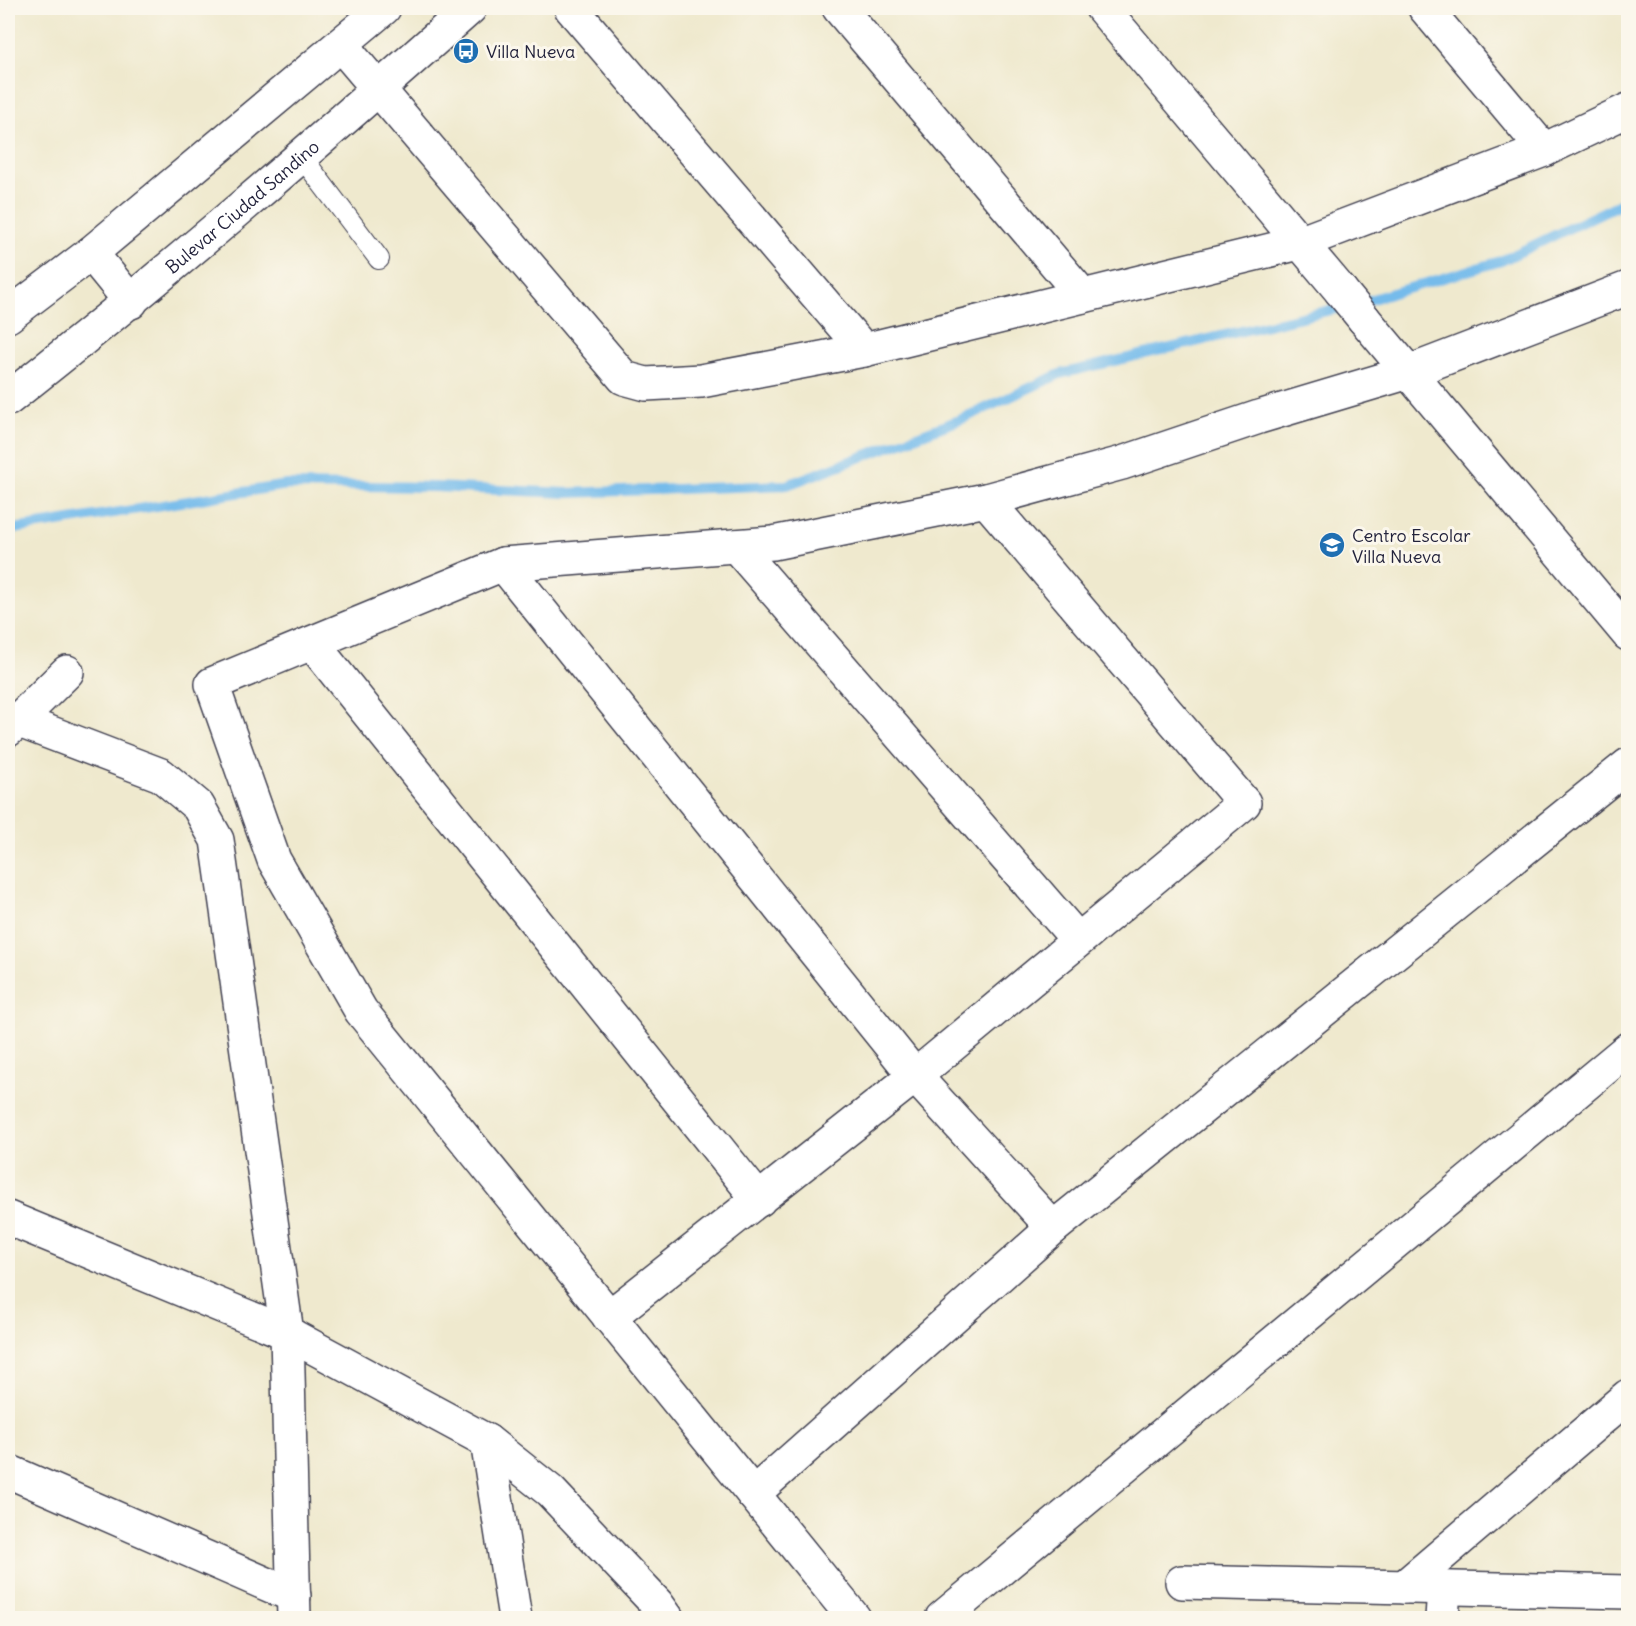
<svg xmlns="http://www.w3.org/2000/svg" width="1636" height="1626" viewBox="0 0 1636 1626" font-family="Delius,sans-serif">
	<style>
		.lines { fill: none; stroke-linecap: round; stroke-linejoin: round }
		.stream { stroke: #74bbeb; stroke-width: 10 }
		.lane-casing { stroke: #414051; stroke-width: 22 }
		.street-casing { stroke: #414051; stroke-width: 36 }
		.secondary-casing { stroke: #414051; stroke-width: 36 }
		.lane { stroke: #fff; stroke-width: 20 }
		.street { stroke: #fff; stroke-width: 33 }
		.secondary { stroke: #fff; stroke-width: 33 }
		.labels { text-anchor: middle; dominant-baseline: central; stroke-width: 6; stroke-linejoin: round; paint-order: stroke }
		.poi-label { font-size: 18px; fill: #22223b; stroke: #fbf7ec; text-anchor: start }
		.street-label { font-size: 18px; fill: #22223b; stroke: #fbf7ec }
	</style>
	<rect width="100%" height="100%" fill="#fbf7ec"/>
	<filter id="ink" filterUnits="userSpaceOnUse"><feTurbulence type="fractalNoise" baseFrequency=".0167" numOctaves="2"/><feDisplacementMap in="SourceGraphic" scale="12" xChannelSelector="R" yChannelSelector="G"/><feConvolveMatrix kernelMatrix="1 2 1 2 8 2 1 2 1" color-interpolation-filters="sRGB"/></filter>
	<filter id="wash" filterUnits="userSpaceOnUse"><feTurbulence type="fractalNoise" baseFrequency=".008" numOctaves="4" result="noise"/><feDisplacementMap in="SourceGraphic" scale="24" xChannelSelector="R" yChannelSelector="G"/><feGaussianBlur stdDeviation="1.35" result="paint"/><feColorMatrix in="noise" values="0 0 0 0 0 0 0 0 0 0 0 0 0 0 0 0 0 1.4 0 .05"/><feComposite in="paint" operator="in"/></filter>
	<g filter="url(#wash)">
		<rect width="100%" height="100%" fill="#efe9ce"/>
		<g class="lines">
			<path class="stream" d="M8,530L287,485L435,487L567,493L787,485L962,419L1060,374L1352,305L1501,261L1628,200"/>
		</g>
	</g>
	<g filter="url(#ink)">
		<g class="lines">
			<g class="lane-casing">
				<path id="lane" d="M301,156L379,259"/>
			</g>
			<g class="street-casing">
				<g id="street">
					<path d="M571,8L864,350"/>
					<path d="M839,8L1083,296"/>
					<path d="M1102,8L1341,291"/>
					<path d="M1425,8L1544,150"/>
					<path d="M341,45L624,378L646,384L701,381L864,350L1299,243L1544,150L1628,110"/>
					<path d="M1364,319L1628,634"/>
					<path d="M986,500L1244,803L915,1076L1053,1228"/>
					<path d="M736,546L1078,940"/>
					<path d="M503,564L915,1076L609,1317"/>
					<path d="M312,643L759,1200"/>
					<path d="M17,720L161,775L198,806L217,840L287,1333L294,1618"/>
					<path d="M8,730L67,672"/>
					<path d="M8,1218L287,1333L487,1441L550,1491L657,1604L667,1618"/>
					<path d="M487,1441L515,1618"/>
					<path d="M8,1471L294,1596"/>
					<path d="M753,1494L1053,1228L1628,765"/>
					<path d="M1182,1582L1628,1592"/>
					<path d="M1404,1587L1628,1396"/>
					<path d="M854,1618L361,1011L274,860L212,684L503,564L773,543L986,500L1122,463L1259,417L1409,372L1628,288"/>
					<path d="M942,1618L1628,1049"/>
					<path d="M1442,1618L1444,1588"/>
				</g>
			</g>
			<g class="secondary-casing">
				<g id="secondary">
					<path d="M91,253L131,302"/>
					<path d="M1341,291L1364,319"/>
					<path d="M8,316L91,253L384,8"/>
					<path id="s1" d="M8,399C167,274 319,142 470,8"/>
				</g>
			</g>
			<use href="#lane" class="lane"/>
			<use href="#street" class="street"/>
			<use href="#secondary" class="secondary"/>
		</g>
	</g>
	<defs>
		<g id="bus-disc" transform="scale(1.35)"><circle r="9.5" fill="#1f6fb2" stroke="#fbf7ec"/><path d="M-5-6H5V4H4V6H2V4H-2V6H-4V4H-5ZM-3.5-4V0h7V-4ZM-3.5 1.2v1.5H-2V1.2ZM2 1.2v1.5H3.5V1.2Z" fill="#fff"/></g>
		<g id="school-disc" transform="scale(1.35)"><circle r="9.5" fill="#1f6fb2" stroke="#fbf7ec"/><path d="M0-5L7-2L0 1L-7-2ZM-4 1L0 2.5L4 1V4Q0 6-4 4Z" fill="#fff"/></g>
	</defs>
	<g fill-rule="evenodd">
		<use href="#bus-disc" x="466" y="51"/>
		<use href="#school-disc" x="1332" y="545"/>
	</g>
	<g class="labels">
		<g class="poi-label">
			<text x="486" y="51">Villa Nueva</text>
			<text x="1352" y="535">Centro Escolar<tspan x="1352" dy="21">Villa Nueva</tspan></text>
		</g>
		<g class="street-label">
			<text stroke="none"><textPath href="#s1" startOffset="303">Bulevar Ciudad Sandino</textPath></text>
		</g>
	</g>
	<rect width="1636" height="1626" fill="none" stroke="#fbf7ec" stroke-width="30"/>
</svg>
